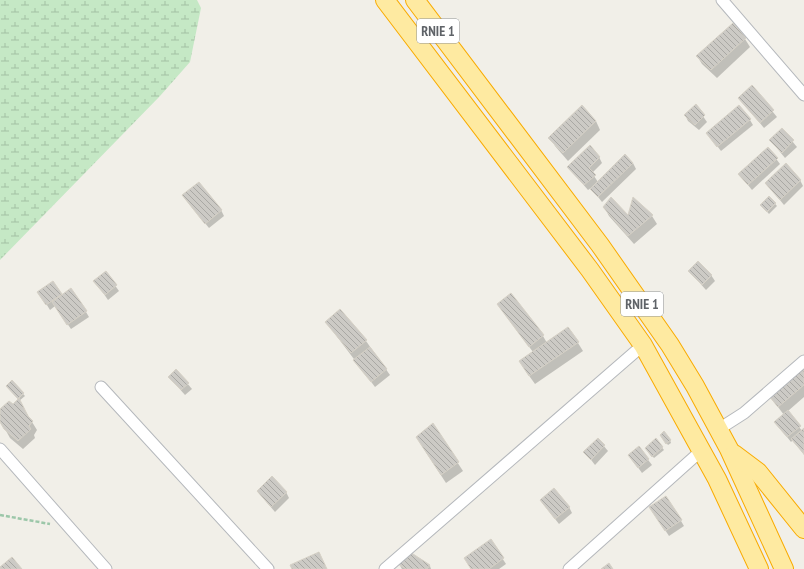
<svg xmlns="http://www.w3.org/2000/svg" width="804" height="569" viewBox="0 0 804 569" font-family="'PT Sans Narrow',sans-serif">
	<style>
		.wetland { fill: url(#wetland-marsh) }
		.shadow { fill: #0003 }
		.building { fill: url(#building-back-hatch); stroke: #d6d1c6 }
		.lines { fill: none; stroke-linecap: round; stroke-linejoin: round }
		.minor-casing { stroke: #b5b8bc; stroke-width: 13 }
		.trunk-casing { stroke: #f9ab00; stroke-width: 20 }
		.path { stroke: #9cc7a9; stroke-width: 2.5; stroke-dasharray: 4 2; stroke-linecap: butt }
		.minor { stroke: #fff; stroke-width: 11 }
		.trunk { stroke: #feeaa1; stroke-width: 18 }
		.labels { text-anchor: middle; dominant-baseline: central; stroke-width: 3; stroke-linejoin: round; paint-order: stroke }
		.shield { fill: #fff; stroke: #8f9295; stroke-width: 1 }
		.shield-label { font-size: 14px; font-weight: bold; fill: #5f6368 }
	</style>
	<defs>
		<pattern id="wetland-marsh" width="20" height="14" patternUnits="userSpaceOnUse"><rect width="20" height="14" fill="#c5e8c5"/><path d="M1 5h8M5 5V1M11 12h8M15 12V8" fill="none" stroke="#a3c0a4"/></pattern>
		<pattern id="building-back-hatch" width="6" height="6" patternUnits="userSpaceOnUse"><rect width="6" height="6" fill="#cccac5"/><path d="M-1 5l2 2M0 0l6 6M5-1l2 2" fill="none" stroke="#a9a8a4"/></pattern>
	</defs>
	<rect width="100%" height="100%" fill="#f1efe8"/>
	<path class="wetland" d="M0,0H197L201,8L190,62L160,96L0,260Z"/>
	<g class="shadow">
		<path d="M745,39L750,47L717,78L702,64L697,56Z"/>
		<path d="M752,86L777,117L764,128L739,98Z"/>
		<path d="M695,105L707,122L699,130L688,121L685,115Z"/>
		<path d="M750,120L753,125L721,151L707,133Z"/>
		<path d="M596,121L600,130L568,161L555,146L550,138Z"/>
		<path d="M782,129L797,147L785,158L771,141Z"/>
		<path d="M768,148L780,164L752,190L743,179Z"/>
		<path d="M599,157L602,163L592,173L598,182L633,163L636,169L602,202L591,188L588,190L568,167Z"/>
		<path d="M800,180L803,186L784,205L766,183Z"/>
		<path d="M769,197L777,206L769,214L761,205Z"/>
		<path d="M187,201L221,210L224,216L209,228Z"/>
		<path d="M604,207L628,217L652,216L657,224L634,244L609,216Z"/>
		<path d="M689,271L711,275L715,281L706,290Z"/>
		<path d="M106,273L119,291L108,300L95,281Z"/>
		<path d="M53,282L62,296L86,312L89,317L71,329L55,306L50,310L42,297Z"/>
		<path d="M498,305L543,336L547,343H578L583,351L535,384L525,370L533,352Z"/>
		<path d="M340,310L366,341L390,375L375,387L326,322Z"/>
		<path d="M804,369V397L788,411L802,431L804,429V455L793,440L791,442L779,427L784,415L766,391Z"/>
		<path d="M176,370L192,389L185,395L169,377Z"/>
		<path d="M12,382L25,396L19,401L37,430L34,435L35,438L23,449L10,438L0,420V410L13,405L19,399L9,388Z"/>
		<path d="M433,425L463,471L446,483L422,446Z"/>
		<path d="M662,437L670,440L671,443L668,445Z"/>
		<path d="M598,439L608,451L595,465L585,452Z"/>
		<path d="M656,440L664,450L654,458L647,450Z"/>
		<path d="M639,448L652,465L642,473L629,455Z"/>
		<path d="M258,492H286L289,498L275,512Z"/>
		<path d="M541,501L569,507L572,513L559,524Z"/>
		<path d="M654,513L681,521L684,526L669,536Z"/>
		<path d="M491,541L506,564L499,569H472Z"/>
		<path d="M410,553L430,566L431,569H402L399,564Z"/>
	</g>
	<g class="building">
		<path d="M733,23L746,38L711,70L696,56Z"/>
		<path d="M752,85L774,110L760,123L738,98Z"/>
		<path d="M696,104L705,115L695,125L684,115Z"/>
		<path d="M582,105L596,121L563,153L548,138Z"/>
		<path d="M739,105L751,119L717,147L706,133Z"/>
		<path d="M782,128L794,140L782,153L769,140Z"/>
		<path d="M590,145L600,157L589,168L596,175L584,185L567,167Z"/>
		<path d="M768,147L778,158L748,185L738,174Z"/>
		<path d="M625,154L633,163L598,197L590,189Z"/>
		<path d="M786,163L801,180L780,200L765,183Z"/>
		<path d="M199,182L222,210L205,224L182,195Z"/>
		<path d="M769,196L776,203L767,212L760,205Z"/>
		<path d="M611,197L628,215L633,197L653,215L628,236L603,207Z"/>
		<path d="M698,261L712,275L702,285L688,271Z"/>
		<path d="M106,271L117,285L105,295L93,281Z"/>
		<path d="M53,281L62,294L46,305L37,292Z"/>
		<path d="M71,288L87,311L67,325L52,302Z"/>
		<path d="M511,293L544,335L529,347L497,304Z"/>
		<path d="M340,309L367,340L351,353L325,322Z"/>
		<path d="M568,327L579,342L529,376L519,361Z"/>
		<path d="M370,347L387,369L371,382L353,360Z"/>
		<path d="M804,367V385L778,407L765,391Z"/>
		<path d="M176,369L189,383L181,390L168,377Z"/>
		<path d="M12,380L24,393L18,399L6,386Z"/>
		<path d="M19,398L28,416L33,421L29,426L31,429L18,441L4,429L0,422V409L9,401L13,404Z"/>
		<path d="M788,410L801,426L787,437L774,422Z"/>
		<path d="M433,423L459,462L441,475L416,437Z"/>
		<path d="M804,428V454L791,439Z"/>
		<path d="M664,431L671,440L666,444L660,435Z"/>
		<path d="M598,438L605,445L591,460L583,452Z"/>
		<path d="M656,438L663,447L652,457L645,448Z"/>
		<path d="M639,446L649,459L638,468L628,455Z"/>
		<path d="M272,476L287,492L271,507L257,491Z"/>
		<path d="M554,488L570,507L555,519L540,500Z"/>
		<path d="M666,496L682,520L665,531L649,507Z"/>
		<path d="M491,539L504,558L489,569H471L464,558Z"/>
		<path d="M319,552L327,569H292L290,565Z"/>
		<path d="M410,552L430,565L427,569H406L398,564Z"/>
		<path d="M12,557L22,569H0V567Z"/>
		<path d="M609,563L613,569H601Z"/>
	</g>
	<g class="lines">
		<g class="minor-casing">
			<g id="minor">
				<path d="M722,0L804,95"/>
				<path d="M101,387L268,569"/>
				<path d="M719,429L744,413L804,361"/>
				<path d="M0,449L106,569"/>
				<path d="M385,569L643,345"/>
				<path d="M569,569L702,450"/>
			</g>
		</g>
		<g class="trunk-casing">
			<g id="trunk">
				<path d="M385,0L590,270L643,345L717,479L759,569"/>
				<path d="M415,0L600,245L670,345L695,386L729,449L784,569"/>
				<path d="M734,454L758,472L804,529"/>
			</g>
		</g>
		<path class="path" d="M0,515L50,524"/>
		<use href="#minor" class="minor"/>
		<use href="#trunk" class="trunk"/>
	</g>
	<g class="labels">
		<g class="shield">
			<rect x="417" y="19" width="42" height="24" rx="3"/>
			<rect x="621" y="292" width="42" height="24" rx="3"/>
		</g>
		<g class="shield-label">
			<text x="438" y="31">RNIE 1</text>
			<text x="642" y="304">RNIE 1</text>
		</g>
	</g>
</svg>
